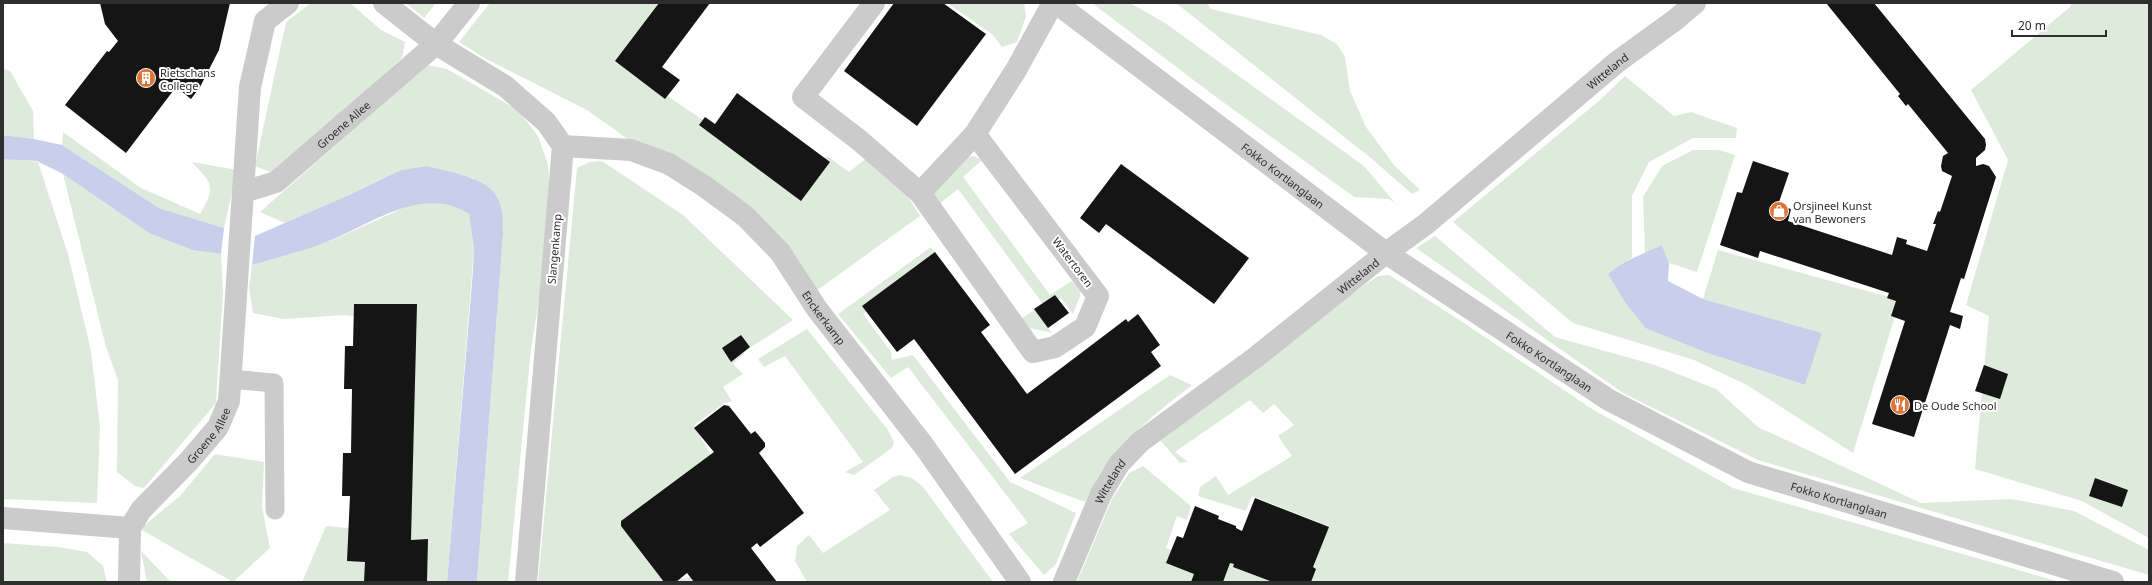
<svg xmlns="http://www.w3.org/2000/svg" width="2152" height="585" viewBox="0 0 2152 585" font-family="'Noto Sans',sans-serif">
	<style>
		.green { fill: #deebdc }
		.water { fill: #c9cfea }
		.building { fill: #151515 }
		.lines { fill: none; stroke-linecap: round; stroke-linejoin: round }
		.lane { stroke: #cbcbcb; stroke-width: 19 }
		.street { stroke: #cbcbcb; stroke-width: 22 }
		.labels { text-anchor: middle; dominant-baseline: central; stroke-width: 4; stroke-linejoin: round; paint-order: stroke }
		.street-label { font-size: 11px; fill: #2e2e2e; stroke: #fff }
		.poi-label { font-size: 11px; fill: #2e2e2e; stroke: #fff; text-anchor: start }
	</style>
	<rect width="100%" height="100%" fill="#fff"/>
	<g class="green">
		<path d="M311,3H350L381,30L405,42L402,58L275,174L255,166L286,22Z"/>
		<path d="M406,3H436L424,18Z"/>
		<path d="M490,3H665L621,61L669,97L710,125L799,192L827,156L849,172L868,157L905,192L920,216L816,291L701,187L639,147L587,110L488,60L459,42Z"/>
		<path d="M947,3H1024L1026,16L1017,42L1002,47L992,34Z"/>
		<path d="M1092,3H1130L1165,23L1364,166L1396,204L1389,199L1354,197L1212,94Z"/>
		<path d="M1176,3H1207L1211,9L1321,35L1337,44L1345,57L1350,91L1366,127L1394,165L1420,190L1412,194L1372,159Z"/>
		<path d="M2071,3H2149V538L2082,501L1975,469L1989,316L1966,305L2008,160L1971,90L2070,7Z"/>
		<path d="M427,65L447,69L518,110L538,136L548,164L550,190L546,258L531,349L508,582H477L503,234L501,206L473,178L427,166L401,170L349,195L285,223L260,212Z"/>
		<path d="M3,68L10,71L33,111L34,139L3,135Z"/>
		<path d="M1625,76L1674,116L1691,112L1737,128L1736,138H1693L1649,162L1632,196V258L1617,267L1608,274L1624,301L1645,328L1707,353L1804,385L1822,333L1703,299L1718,250L1900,300L1853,453L1747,385L1694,360L1573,323L1453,222L1600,100Z"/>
		<path d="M63,132L141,188L200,214C217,186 212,184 192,162L237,170L224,228L159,208L62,145Z"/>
		<path d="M1693,150H1719L1735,155L1697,272L1669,263L1662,245L1645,254L1643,197L1662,166Z"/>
		<path d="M974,156L982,160L963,177L1050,295L1072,281L1081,290L1080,296L1073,314L1061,298L1038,314L1052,333L1030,328L1021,319L1043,304L958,189L939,204L932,198L933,190L964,157Z"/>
		<path d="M6,158L38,162L68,254L91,351L100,427L97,503L3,499V159Z"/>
		<path d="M602,161L683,215L793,320L748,349L733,364L743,374L723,387L732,401L725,403L694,425L711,455L620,522L668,580L691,577L695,582H538L577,168L590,162Z"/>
		<path d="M63,174L149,233L192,250L221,254L223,291L216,403L144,488L135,486L117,472L118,380L106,347Z"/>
		<path d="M436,202L459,207L469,214L474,249L447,582H302L326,526L384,531L405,322L343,315L284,319L253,313L249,288L252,265L295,253L335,239L410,205Z"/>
		<path d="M1435,236L1555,337L1655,365L1716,389L1758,427L1921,503L2012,499L2074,511L2149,550V575L1758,460L1623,393L1416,248Z"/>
		<path d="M931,247L944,263L863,314L891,352L892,360L913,355L1010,482L1076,513L1056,564L1044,575L1009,534L1028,523L908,367L891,378L838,314Z"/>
		<path d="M1389,275L1458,319L1592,409L1733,488L2060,582H1298L1318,522L1252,496L1246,511L1198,496L1200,487L1216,476L1228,495L1292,456L1278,436L1294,425L1274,404L1263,413L1250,400L1175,452L1188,462L1180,463L1160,440L1334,306L1378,276Z"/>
		<path d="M807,329L888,430L894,442L892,448L854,475L845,472L863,462L785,356L764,367L758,359Z"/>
		<path d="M1170,375L1192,385C1159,410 1128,436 1103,469C1096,479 1091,491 1085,502L1020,478Z"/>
		<path d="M215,454L264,462L262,507L270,548L233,582L140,529L180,496Z"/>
		<path d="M1143,466L1191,506L1187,520L1177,516L1166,548L1225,571L1230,556L1292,582H1077L1112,499L1129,473Z"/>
		<path d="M900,475L912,478L923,487L993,582H807L795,561L797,546L809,535L823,553L890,510L874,490L893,477Z"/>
		<path d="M3,543L58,547L87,552L103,566L107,582H3Z"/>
		<path d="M141,551L171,582H147Z"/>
	</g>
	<g class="water">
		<path d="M3,135L34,139L62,145L159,208L224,228L221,254L192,250L149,233L63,174L37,161L3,159Z"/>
		<path d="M427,166C452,173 495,177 501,207C503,215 503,226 503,234L477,582H447L473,271L474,249L469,214C425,186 377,220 336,238C309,250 280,257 252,265L255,236L349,195L401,170Z"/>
		<path d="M1662,245L1669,263L1668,281L1703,299L1822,333L1805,385L1707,353L1645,328L1624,301L1608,274C1624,260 1644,254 1662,245Z"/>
	</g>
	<g class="building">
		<path d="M100,3H230L219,50L200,87L191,99L176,87L126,153L65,105L107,51L109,52L118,41L105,24Z"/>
		<path d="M659,3H710L662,67L680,80L665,99L615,61Z"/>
		<path d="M894,3H943L986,34L917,126L844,71Z"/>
		<path d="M1826,3H1874L1985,139L1986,145L1985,150L1976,158V166L1983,164L1989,166L1996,177L1964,279L1961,278L1950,312L1963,316L1960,329L1950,325L1914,437L1872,424L1905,321L1891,316L1896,301L1887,298L1889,293L1760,251L1758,258L1720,245L1737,192L1742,193L1753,161L1789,173L1778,205L1791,209L1788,221L1892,255L1897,237L1907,240L1906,244L1927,251L1936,224H1933L1938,211L1940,212L1952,176L1942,171L1941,166L1943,156L1948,153L1908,104L1906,106L1898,96L1900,94Z"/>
		<path d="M737,93L830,162L801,201L699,125L705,117L715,124Z"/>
		<path d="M1121,164L1249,258L1214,304L1106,224L1099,233L1080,218Z"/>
		<path d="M935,252L990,325L981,332L1027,394L1126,319L1128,322L1138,314L1160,345L1151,352L1161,366L1015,474L914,339L897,352L862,306Z"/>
		<path d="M1055,295L1069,313L1048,328L1034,309Z"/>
		<path d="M354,304H417L411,540L428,539L427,582H364L365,562L347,561L350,496H342L343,453H351L352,389H344L345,346H353Z"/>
		<path d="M741,335L750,347L731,362L722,348Z"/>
		<path d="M1984,365L2008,374L2000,399L1975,391Z"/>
		<path d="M724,405L729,406L751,434L755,431L765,443V447L759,453L804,513L760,547L757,543L751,548L777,582H694L687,573L676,582H664L621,526V521L714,452L694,428Z"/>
		<path d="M2095,478L2128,490L2122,507L2089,496Z"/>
		<path d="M1255,498L1329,527L1313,567L1316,569L1311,582H1273L1233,567L1234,564L1230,563L1223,582H1191L1194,574L1166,563L1177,536L1183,538L1195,506L1219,516L1218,519L1236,526V528L1242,531Z"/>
	</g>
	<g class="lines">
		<path class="lane" d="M230,379L274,383L275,510"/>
		<g class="street">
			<path d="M384,3L436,44L505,86L546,122L563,146L526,582"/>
			<path d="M874,3L803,97L859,140L920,193L1033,352L1055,347L1085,327L1098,296L975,134"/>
			<path id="s1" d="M1056,3L1386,253L1609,400L1748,472L2113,582"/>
			<path id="s2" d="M563,146L631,150L669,164L704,186L745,216L780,252L817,309L924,446L1020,582"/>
			<path id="s3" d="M243,192L276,182L436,44L469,3"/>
			<path d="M920,193L975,134L1016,70L1053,3"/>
			<path d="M3,518L130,528"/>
			<path id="s4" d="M130,528L141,510L189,461L218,427L229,401L250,87L265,21L288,3"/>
			<path d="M129,582L130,528"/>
			<path id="s5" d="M1064,582L1101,494L1119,464L1140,442L1256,357L1386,253L1426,224L1617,62L1675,20L1695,3"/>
		</g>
	</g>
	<defs>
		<g id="building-disc" transform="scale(1)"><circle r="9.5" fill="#dd7538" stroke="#fff"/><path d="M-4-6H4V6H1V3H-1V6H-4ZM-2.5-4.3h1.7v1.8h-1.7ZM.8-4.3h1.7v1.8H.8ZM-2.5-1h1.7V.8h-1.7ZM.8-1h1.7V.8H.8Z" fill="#fff"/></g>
		<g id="shop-disc" transform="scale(1)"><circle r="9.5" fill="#dd7538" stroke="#fff"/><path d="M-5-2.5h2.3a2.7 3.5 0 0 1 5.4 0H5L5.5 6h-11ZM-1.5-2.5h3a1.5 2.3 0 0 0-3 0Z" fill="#fff"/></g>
		<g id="restaurant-disc" transform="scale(1)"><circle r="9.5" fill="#dd7538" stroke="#fff"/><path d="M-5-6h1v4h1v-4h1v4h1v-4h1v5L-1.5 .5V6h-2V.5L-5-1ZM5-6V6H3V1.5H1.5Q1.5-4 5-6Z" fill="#fff"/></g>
	</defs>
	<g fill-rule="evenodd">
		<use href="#building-disc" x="146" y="78"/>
		<use href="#shop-disc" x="1779" y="211"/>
		<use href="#restaurant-disc" x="1900" y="405"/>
	</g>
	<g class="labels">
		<g class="street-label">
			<text stroke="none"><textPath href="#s5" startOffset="758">Witteland</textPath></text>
			<text stroke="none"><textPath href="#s3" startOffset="123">Groene Allee</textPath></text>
			<text stroke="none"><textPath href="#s1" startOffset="285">Fokko Kortlanglaan</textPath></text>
			<text transform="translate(554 249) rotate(-85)">Slangenkamp</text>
			<text transform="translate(1073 262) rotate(53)">Watertoren</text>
			<text stroke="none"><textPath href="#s5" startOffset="435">Witteland</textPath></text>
			<text stroke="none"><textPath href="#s2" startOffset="330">Enckerkamp</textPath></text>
			<text stroke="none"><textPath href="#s1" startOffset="610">Fokko Kortlanglaan</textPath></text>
			<text stroke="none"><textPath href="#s4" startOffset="122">Groene Allee</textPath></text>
			<text stroke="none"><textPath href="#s5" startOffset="111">Witteland</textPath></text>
			<text stroke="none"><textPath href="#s1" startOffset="933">Fokko Kortlanglaan</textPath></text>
		</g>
		<g class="poi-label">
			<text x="160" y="72">Rietschans<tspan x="160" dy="13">College</tspan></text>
			<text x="1793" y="205">Orsjineel Kunst<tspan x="1793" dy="13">van Bewoners</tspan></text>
			<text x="1914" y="405">De Oude School</text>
		</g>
	</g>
	<rect width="2152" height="585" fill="none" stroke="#2e2e2e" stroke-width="8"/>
	<path d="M2012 30v6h94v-6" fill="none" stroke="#2e2e2e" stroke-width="2"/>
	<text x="2018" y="30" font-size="12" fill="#2e2e2e" stroke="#ffffff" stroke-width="3" paint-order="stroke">20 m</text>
</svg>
